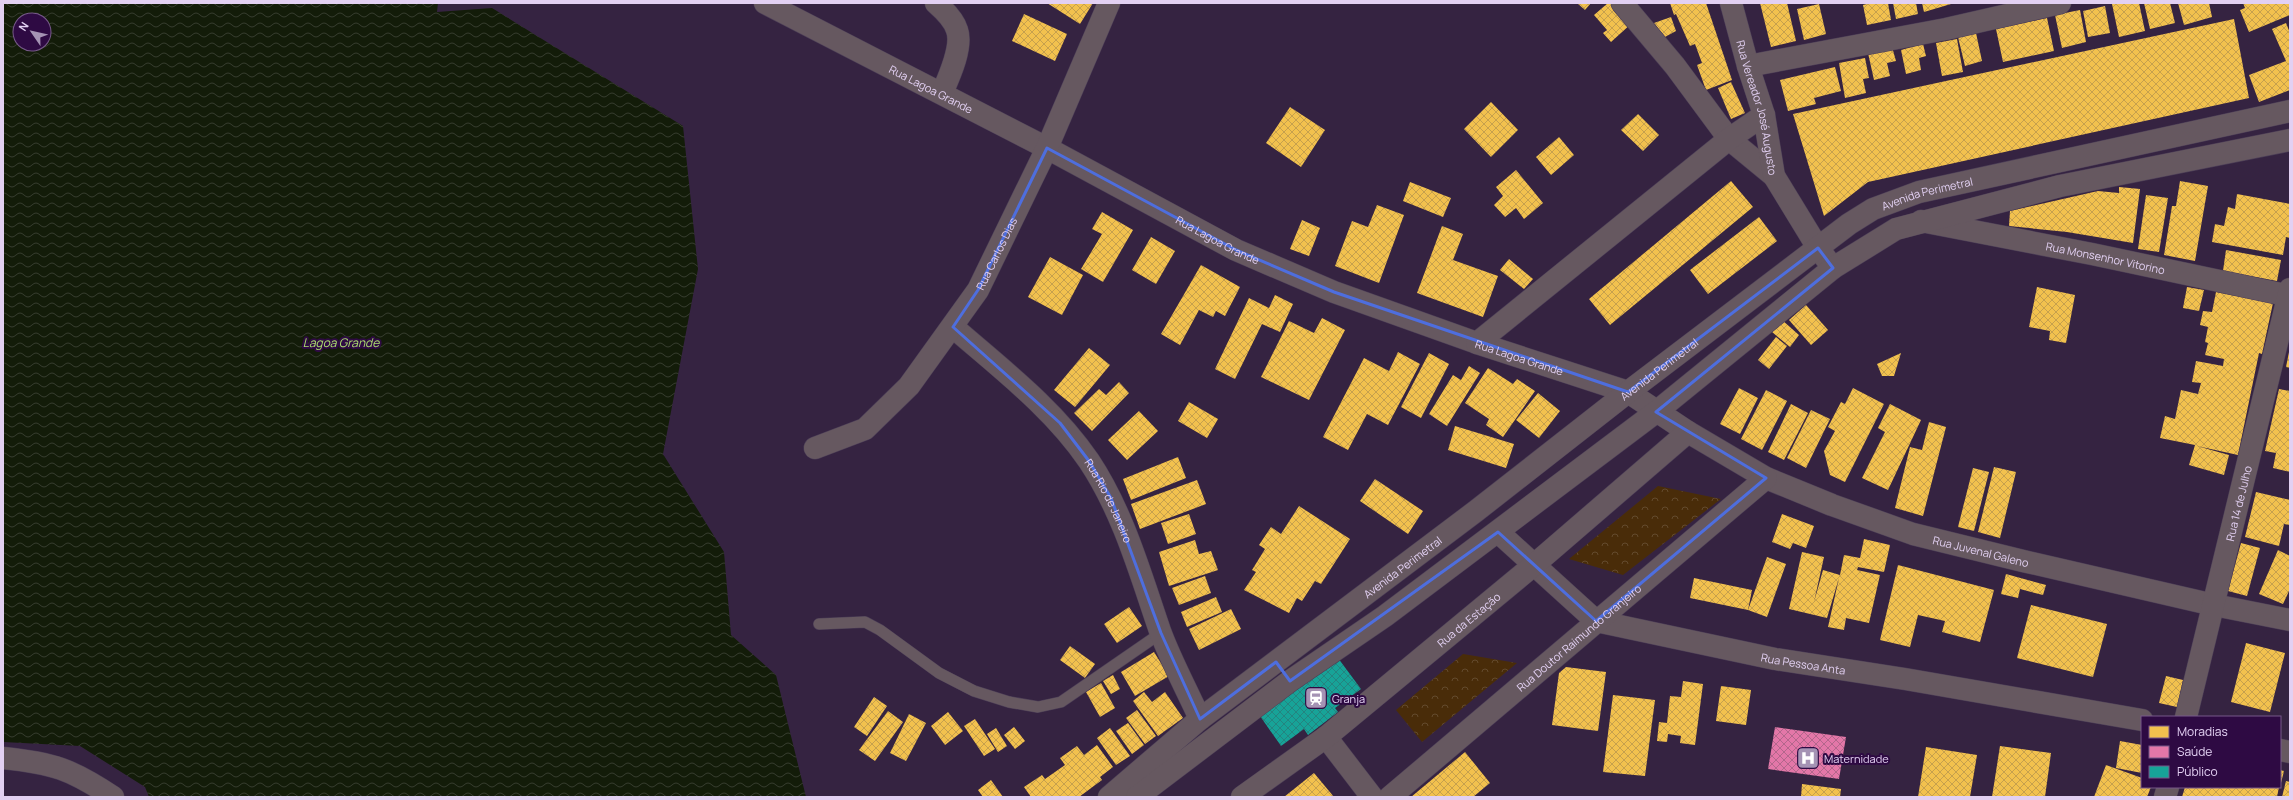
<svg xmlns="http://www.w3.org/2000/svg" width="2293" height="800" viewBox="0 0 2293 800" font-family="Manrope,sans-serif">
	<style>
		.forest { fill: url(#forest-crowns) }
		.water { fill: url(#water-waves); fill-rule: evenodd }
		.homes { fill: url(#homes-cross-hatch) }
		.health { fill: url(#health-cross-hatch) }
		.public { fill: url(#public-cross-hatch) }
		.lines { fill: none; stroke-linecap: round; stroke-linejoin: round }
		.service-casing { stroke: #4c3e57; stroke-width: 12 }
		.minor-casing { stroke: #4c3e57; stroke-width: 23 }
		.tertiary-casing { stroke: #4c3e57; stroke-width: 23 }
		.service { stroke: #665860; stroke-width: 11 }
		.minor { stroke: #665860; stroke-width: 22 }
		.tertiary { stroke: #665860; stroke-width: 22 }
		.marked { fill: none; stroke: #4e6ede; stroke-width: 3; stroke-linejoin: round }
		.labels { text-anchor: middle; dominant-baseline: central; stroke-width: 4; stroke-linejoin: round; paint-order: stroke }
		.street-label { font-size: 11px; fill: #e2d0f2; stroke: #2e0a43 }
		.poi-label { font-size: 11px; fill: #e2d0f2; stroke: #2e0a43; text-anchor: start }
		.water-label { font-size: 12px; font-style: italic; fill: #abde6e; stroke: #2e0a43 }
	</style>
	<defs>
		<pattern id="forest-crowns" width="20" height="18" patternUnits="userSpaceOnUse"><rect width="20" height="18" fill="#492c09"/><path d="M2 6a3 3 0 1 1 6 0M12 15a3 3 0 1 1 6 0" fill="none" stroke="#634a2d"/></pattern>
		<pattern id="water-waves" width="16" height="10" patternUnits="userSpaceOnUse"><rect width="16" height="10" fill="#131c09"/><path d="M0 5q4-4 8 0t8 0" fill="none" stroke="#353c2d"/></pattern>
		<pattern id="homes-cross-hatch" width="8" height="8" patternUnits="userSpaceOnUse"><rect width="8" height="8" fill="#f2c14e"/><path d="M0 0l8 8M0 8l8-8" fill="none" stroke="#c6a04d"/></pattern>
		<pattern id="health-cross-hatch" width="8" height="8" patternUnits="userSpaceOnUse"><rect width="8" height="8" fill="#e377a8"/><path d="M0 0l8 8M0 8l8-8" fill="none" stroke="#b3668c"/></pattern>
		<pattern id="public-cross-hatch" width="8" height="8" patternUnits="userSpaceOnUse"><rect width="8" height="8" fill="#17a398"/><path d="M0 0l8 8M0 8l8-8" fill="none" stroke="#248580"/></pattern>
	</defs>
	<rect width="100%" height="100%" fill="#352341"/>
	<g class="forest">
		<path d="M1658,486L1721,499L1623,575L1569,559Z"/>
		<path d="M1463,654L1517,663L1422,742L1396,710Z"/>
	</g>
	<path class="water" d="M3,3H438L437,12L492,8L683,126L698,269L663,454L724,552L731,635L776,675L806,797H149L145,787L80,746L3,742ZM20,20H44V44H20Z"/>
	<g class="homes">
		<path d="M1047,3H1093L1080,24Z"/>
		<path d="M1577,3H1591L1585,10Z"/>
		<path d="M1608,3H1615L1632,23L1611,42L1603,33L1607,30L1594,15Z"/>
		<path d="M1670,3H1706L1732,80L1706,90L1697,65L1702,63L1695,44L1690,46L1676,14L1674,15Z"/>
		<path d="M1760,3H1787L1796,41L1771,47Z"/>
		<path d="M1871,3H1888L1891,20L1867,25L1863,5Z"/>
		<path d="M1893,3H1916L1918,14L1896,19Z"/>
		<path d="M1922,3H1951V4L1924,12Z"/>
		<path d="M2139,3L2145,31L2119,37L2112,4Z"/>
		<path d="M2144,3H2170L2175,23L2150,29Z"/>
		<path d="M2178,3H2209L2212,17L2184,25Z"/>
		<path d="M2243,3H2290V15L2249,32L2240,10L2245,8Z"/>
		<path d="M1819,4L1826,34L1804,40L1797,9Z"/>
		<path d="M2105,6L2110,33L2088,37L2083,11Z"/>
		<path d="M2080,10L2086,42L2062,48L2055,15Z"/>
		<path d="M1024,14L1067,34L1055,61L1012,41Z"/>
		<path d="M1671,17L1676,31L1665,37L1654,23Z"/>
		<path d="M2047,18L2054,51L2003,62L1996,29Z"/>
		<path d="M2234,19L2249,98L1868,182L1824,216L1793,114Z"/>
		<path d="M2286,23L2290,33V90L2259,102L2249,75L2286,61L2272,29Z"/>
		<path d="M1976,33L1982,61L1965,66L1958,37Z"/>
		<path d="M1957,39L1963,72L1942,76L1936,43Z"/>
		<path d="M1923,44L1926,56L1919,58L1921,70L1906,74L1901,50Z"/>
		<path d="M1892,47L1896,61L1887,63L1890,76L1874,80L1868,53Z"/>
		<path d="M1865,58L1869,78L1863,79L1866,93L1845,98L1839,63Z"/>
		<path d="M1835,67L1841,91L1814,98L1816,104L1788,111L1780,80Z"/>
		<path d="M1731,82L1745,113L1731,119L1718,88Z"/>
		<path d="M1491,102L1518,130L1491,157L1464,129Z"/>
		<path d="M1290,107L1325,130L1301,167L1266,143Z"/>
		<path d="M1638,114L1659,135L1643,151L1621,130Z"/>
		<path d="M1559,137L1574,155L1551,175L1536,157Z"/>
		<path d="M1516,170L1543,203L1524,219L1516,208L1505,217L1494,205L1503,196L1496,187Z"/>
		<path d="M1731,181L1753,207L1610,325L1589,299Z"/>
		<path d="M2180,181L2208,186L2195,261L2164,255L2172,206H2176Z"/>
		<path d="M1410,182L1451,198L1443,217L1403,201Z"/>
		<path d="M2119,187L2140,189L2133,243L2067,232L2009,226L2010,211L2098,191L2119,193Z"/>
		<path d="M2237,194L2290,204V238L2286,237L2283,255L2212,242L2215,224L2224,226L2228,207L2235,209Z"/>
		<path d="M2146,195L2168,198L2159,252L2138,249Z"/>
		<path d="M1377,205L1404,215L1379,283L1335,266L1352,221L1368,227Z"/>
		<path d="M1102,212L1133,230L1103,282L1081,269L1102,234L1092,229Z"/>
		<path d="M1759,217L1777,241L1708,294L1690,270Z"/>
		<path d="M1302,220L1320,228L1309,256L1290,249Z"/>
		<path d="M1442,226L1463,234L1453,260L1498,276L1483,317L1417,293Z"/>
		<path d="M1151,237L1175,251L1156,284L1132,270Z"/>
		<path d="M2226,250L2281,260L2277,281L2223,271Z"/>
		<path d="M1050,257L1083,275L1062,315L1028,297Z"/>
		<path d="M1509,259L1533,279L1524,289L1500,270Z"/>
		<path d="M1201,265L1240,287L1225,316L1216,311L1213,317L1199,310L1180,345L1161,334Z"/>
		<path d="M2037,287L2075,295L2066,343L2049,340L2050,331L2029,327Z"/>
		<path d="M2187,287L2204,290L2199,311L2183,308Z"/>
		<path d="M2216,292L2273,303L2262,354L2259,353L2238,455L2197,446L2229,455L2224,475L2189,465L2195,445L2160,438L2165,416L2175,419L2181,390L2198,394L2201,383L2192,382L2196,361L2223,366L2224,359L2205,355L2208,343L2205,342L2208,327L2200,325L2203,311L2212,312Z"/>
		<path d="M1275,295L1293,304L1280,332L1262,324L1235,379L1215,369L1249,298L1269,308Z"/>
		<path d="M1806,305L1828,330L1811,345L1789,320Z"/>
		<path d="M1322,318L1345,330L1309,400L1261,377L1289,321L1314,333Z"/>
		<path d="M1782,320L1799,335L1790,347L1772,332Z"/>
		<path d="M1776,337L1787,346L1769,369L1758,360Z"/>
		<path d="M1089,348L1110,365L1075,407L1054,390Z"/>
		<path d="M1398,352L1420,364L1388,425L1367,414L1348,450L1323,437L1364,358L1389,371Z"/>
		<path d="M2289,352L2290,353V368L2286,367Z"/>
		<path d="M1429,353L1449,364L1421,418L1401,407Z"/>
		<path d="M1901,353L1894,376H1882L1877,364Z"/>
		<path d="M1469,366L1480,373L1447,426L1429,414L1453,375L1461,380Z"/>
		<path d="M1488,368L1513,384L1517,379L1535,391L1503,437L1486,425L1489,419L1465,403Z"/>
		<path d="M1119,382L1129,393L1092,431L1074,413L1099,389L1106,395Z"/>
		<path d="M1739,388L1758,398L1740,434L1720,424Z"/>
		<path d="M1853,388L1884,404L1845,482L1830,475L1824,451L1835,431L1828,427L1841,402L1845,404Z"/>
		<path d="M2279,389L2290,391V472L2273,468L2276,453L2265,451Z"/>
		<path d="M1766,390L1787,401L1762,450L1741,439Z"/>
		<path d="M1538,393L1560,411L1539,438L1516,420Z"/>
		<path d="M1189,402L1218,419L1207,438L1178,421Z"/>
		<path d="M1791,404L1808,413L1784,460L1768,452Z"/>
		<path d="M1890,404L1921,420L1888,490L1862,478L1885,432L1878,428Z"/>
		<path d="M1811,410L1830,419L1806,468L1787,458Z"/>
		<path d="M1139,411L1158,431L1127,460L1108,440Z"/>
		<path d="M1929,422L1946,427L1923,516L1895,508L1910,447L1922,450Z"/>
		<path d="M1455,426L1514,444L1506,468L1448,450Z"/>
		<path d="M1178,457L1186,478L1131,500L1123,479Z"/>
		<path d="M1994,467L2016,472L2000,538L1978,532Z"/>
		<path d="M1973,468L1989,472L1974,531L1958,527Z"/>
		<path d="M1375,479L1423,511L1408,534L1360,501Z"/>
		<path d="M1197,480L1206,504L1140,529L1131,504Z"/>
		<path d="M2256,492L2290,500V525L2284,524L2279,546L2245,537Z"/>
		<path d="M1299,506L1350,539L1321,584L1315,581L1302,601L1297,598L1289,613L1244,590L1256,572L1252,570L1265,549L1259,545L1271,527L1281,534Z"/>
		<path d="M1189,514L1196,534L1168,544L1161,523Z"/>
		<path d="M1782,514L1814,526L1806,548L1793,543L1790,549L1772,542Z"/>
		<path d="M1864,539L1890,545L1884,572L1858,567L1857,570L1880,575L1869,623L1846,618L1844,630L1828,627L1839,578L1827,618L1789,609L1802,552L1824,557L1814,602L1823,570L1840,575L1844,555L1860,558Z"/>
		<path d="M1195,540L1199,554L1211,551L1218,570L1169,586L1159,552Z"/>
		<path d="M2241,543L2260,548L2247,596L2228,591Z"/>
		<path d="M2278,550L2290,556V589L2283,604L2259,594Z"/>
		<path d="M1767,557L1786,564L1767,617L1748,610Z"/>
		<path d="M1898,565L1994,590L1980,642L1942,632L1945,621L1918,615L1910,647L1880,640Z"/>
		<path d="M2006,574L2046,585L2043,595L2020,589L2018,598L2001,594Z"/>
		<path d="M1205,576L1211,593L1179,605L1172,588Z"/>
		<path d="M1694,578L1752,590L1748,610L1690,598Z"/>
		<path d="M1216,597L1222,612L1187,627L1181,612Z"/>
		<path d="M2031,605L2107,624L2093,677L2017,658Z"/>
		<path d="M1129,607L1142,626L1117,643L1104,624Z"/>
		<path d="M1231,609L1241,629L1199,650L1189,629Z"/>
		<path d="M2246,643L2285,653L2270,712L2231,702Z"/>
		<path d="M1070,646L1095,664L1085,678L1060,660Z"/>
		<path d="M1154,652L1169,676L1135,696L1121,672Z"/>
		<path d="M1566,667L1606,672L1598,731L1552,725L1559,673Z"/>
		<path d="M1113,675L1120,689L1111,694L1103,681Z"/>
		<path d="M2166,676L2183,680L2177,707L2159,703Z"/>
		<path d="M1683,681L1703,684L1695,745L1680,743L1681,736L1668,734L1667,742L1657,741L1659,722L1667,723L1670,696L1681,697Z"/>
		<path d="M1101,683L1115,708L1100,717L1086,692Z"/>
		<path d="M1721,686L1751,690L1746,725L1716,721Z"/>
		<path d="M1144,692L1152,702L1165,692L1183,718L1158,736L1133,701Z"/>
		<path d="M1613,695L1655,700L1645,776L1603,772Z"/>
		<path d="M874,697L887,706L867,736L854,727Z"/>
		<path d="M1137,710L1156,736L1145,744L1126,718Z"/>
		<path d="M888,711L903,722L875,761L859,750Z"/>
		<path d="M948,712L963,731L945,745L931,726Z"/>
		<path d="M909,714L926,723L906,761L890,753Z"/>
		<path d="M975,719L995,749L984,756L964,726Z"/>
		<path d="M1128,723L1144,745L1132,754L1116,731Z"/>
		<path d="M1014,727L1025,741L1015,749L1004,735Z"/>
		<path d="M996,728L1007,746L998,752L987,734Z"/>
		<path d="M1110,728L1130,756L1116,765L1097,738Z"/>
		<path d="M2120,741L2142,745V773L2116,768Z"/>
		<path d="M1097,745L1113,767L1100,777L1102,780L1079,797H1031L1024,787L1042,775L1045,779L1065,765L1060,758L1077,746L1084,755Z"/>
		<path d="M2000,746L2051,753L2045,797H1992Z"/>
		<path d="M1926,747L1977,755L1970,797H1918Z"/>
		<path d="M1465,752L1490,783L1473,797H1411Z"/>
		<path d="M2106,765L2142,778V787H2151L2147,797H2094Z"/>
		<path d="M2280,770L2284,771L2281,783H2280Z"/>
		<path d="M1314,773L1334,797H1284Z"/>
		<path d="M991,780L1003,797H983L978,790Z"/>
		<path d="M2286,781L2290,782V797H2282Z"/>
		<path d="M1802,784L1841,789L1840,797H1801Z"/>
		<path d="M2185,787H2279L2277,797H2182Z"/>
	</g>
	<path class="health" d="M1775,727L1846,737L1839,779L1768,769Z"/>
	<path class="public" d="M1338,658L1361,689L1335,708L1338,712L1308,735L1304,729L1281,746L1260,716Z"/>
	<g class="lines">
		<g class="service-casing">
			<path id="service" d="M819,624L865,622L880,630L939,673L974,691L1009,702L1038,707L1061,702L1161,633"/>
		</g>
		<g class="minor-casing">
			<g id="minor">
				<path id="s1" d="M765,3L1047,148L1236,250L1334,292L1477,343L1628,392L1688,432L1766,478L1832,505L1913,534L2023,561L2214,605L2290,620"/>
				<path d="M936,3C944,10 954,20 957,30C963,47 949,77 942,93"/>
				<path d="M1622,3L1675,66L1729,139L1774,176"/>
				<path id="s2" d="M1731,3L1748,66L1764,115L1774,176L1818,248L1833,268"/>
				<path d="M1748,66L1946,29L2060,3"/>
				<path id="s3" d="M1921,221L2092,254L2290,296"/>
				<path id="s4" d="M953,327C1000,368 1053,408 1089,461C1123,512 1140,573 1160,631C1171,661 1187,690 1200,719"/>
				<path d="M1477,343L1729,139L1764,115"/>
				<path id="s5" d="M815,448L865,429L909,386L978,290L1047,148L1109,3"/>
				<path id="s6" d="M1498,532L1596,621L1775,659L1905,679L2142,720"/>
				<path d="M1326,737L1372,797"/>
				<path d="M2280,750L2290,752"/>
				<path d="M3,758C53,763 71,769 113,797"/>
				<path id="s7" d="M1242,797L1326,737L1535,564L1688,432"/>
				<path id="s8" d="M1390,797L1766,478"/>
			</g>
		</g>
		<g class="tertiary-casing">
			<g id="tertiary">
				<path id="s9" d="M2186,717L2290,289"/>
				<path id="s10" d="M1109,797L1200,719L1476,511L1628,392L1849,224L1873,209L1919,192L2290,111"/>
				<path d="M1137,797L1290,681L1385,616L1656,412L1833,268L1896,229L2060,186L2290,140"/>
				<path d="M2165,797L2168,787"/>
			</g>
		</g>
		<use href="#service" class="service"/>
		<use href="#minor" class="minor"/>
		<use href="#tertiary" class="tertiary"/>
	</g>
	<path class="marked" d="M1047,148L1236,250L1334,292L1628,392L1818,248L1833,268L1656,412L1766,478L1596,621L1498,532L1290,681L1276,662L1200,719L1161,633L1111,498L1089,461L1060,423L953,327L978,290Z"/>
	<defs>
		<g id="station-square" transform="scale(1.15)"><rect x="-9" y="-9" width="18" height="18" rx="4" fill="#a593b4" stroke="#2e0a43"/><path d="M-3-6H3Q5-6 5-4V2Q5 4 3 4L4.5 6H3L1.5 4h-3L-3 6H-4.5L-3 4Q-5 4-5 2V-4Q-5-6-3-6ZM-3.5-4v3h7v-3ZM-3.5 1v1.5H-2V1ZM2 1v1.5H3.5V1Z" fill="#fff"/></g>
		<g id="hospital-square" transform="scale(1.15)"><rect x="-9" y="-9" width="18" height="18" rx="4" fill="#a593b4" stroke="#2e0a43"/><path d="M-5-5h3v3.5h4V-5h3V5h-3V1.5h-4V5h-3Z" fill="#fff"/></g>
	</defs>
	<g fill-rule="evenodd">
		<use href="#station-square" x="1316" y="698"/>
		<use href="#hospital-square" x="1808" y="758"/>
	</g>
	<g class="labels">
		<g class="street-label">
			<text stroke="none"><textPath href="#s1" startOffset="187">Rua Lagoa Grande</textPath></text>
			<text stroke="none"><textPath href="#s2" startOffset="108">Rua Vereador José Augusto</textPath></text>
			<text stroke="none"><textPath href="#s10" startOffset="1021">Avenida Perimetral</textPath></text>
			<text stroke="none"><textPath href="#s1" startOffset="511">Rua Lagoa Grande</textPath></text>
			<text stroke="none"><textPath href="#s5" startOffset="274">Rua Carlos Dias</textPath></text>
			<text stroke="none"><textPath href="#s3" startOffset="188">Rua Monsenhor Vitorino</textPath></text>
			<text stroke="none"><textPath href="#s1" startOffset="835">Rua Lagoa Grande</textPath></text>
			<text stroke="none"><textPath href="#s10" startOffset="697">Avenida Perimetral</textPath></text>
			<text stroke="none"><textPath href="#s4" startOffset="236">Rua Rio de Janeiro</textPath></text>
			<text stroke="none"><textPath href="#s9" startOffset="220">Rua 14 de Julho</textPath></text>
			<text stroke="none"><textPath href="#s1" startOffset="1339">Rua Juvenal Galeno</textPath></text>
			<text stroke="none"><textPath href="#s10" startOffset="373">Avenida Perimetral</textPath></text>
			<text stroke="none"><textPath href="#s7" startOffset="288">Rua da Estação</textPath></text>
			<text stroke="none"><textPath href="#s8" startOffset="247">Rua Doutor Raimundo Granjeiro</textPath></text>
			<text stroke="none"><textPath href="#s6" startOffset="344">Rua Pessoa Anta</textPath></text>
		</g>
		<g class="poi-label">
			<text x="1332" y="698">Granja</text>
			<text x="1824" y="758">Maternidade</text>
		</g>
		<g class="water-label">
			<text x="341" y="342">Lagoa Grande</text>
		</g>
	</g>
	<rect width="2293" height="800" fill="none" stroke="#e2d0f2" stroke-width="8"/>
	<rect x="2141" y="716" width="140" height="72" fill="#2e0a43" stroke="#765989"/>
	<rect x="2149" y="726" width="20" height="12" fill="#f2c14e" stroke="#765989"/>
	<text x="2177" y="736" font-size="12" fill="#e2d0f2">Moradias</text>
	<rect x="2149" y="746" width="20" height="12" fill="#e377a8" stroke="#765989"/>
	<text x="2177" y="756" font-size="12" fill="#e2d0f2">Saúde</text>
	<rect x="2149" y="766" width="20" height="12" fill="#17a398" stroke="#765989"/>
	<text x="2177" y="776" font-size="12" fill="#e2d0f2">Público</text>
	<g transform="translate(32 32) rotate(304)"><circle r="19" fill="#2e0a43" stroke="#765989"/>
	<path d="M0-3L7 15L0 10L-7 15Z" fill="#a593b4"/>
	<text y="-6" font-size="11" font-weight="bold" text-anchor="middle" fill="#e2d0f2">N</text>
	</g>
</svg>
